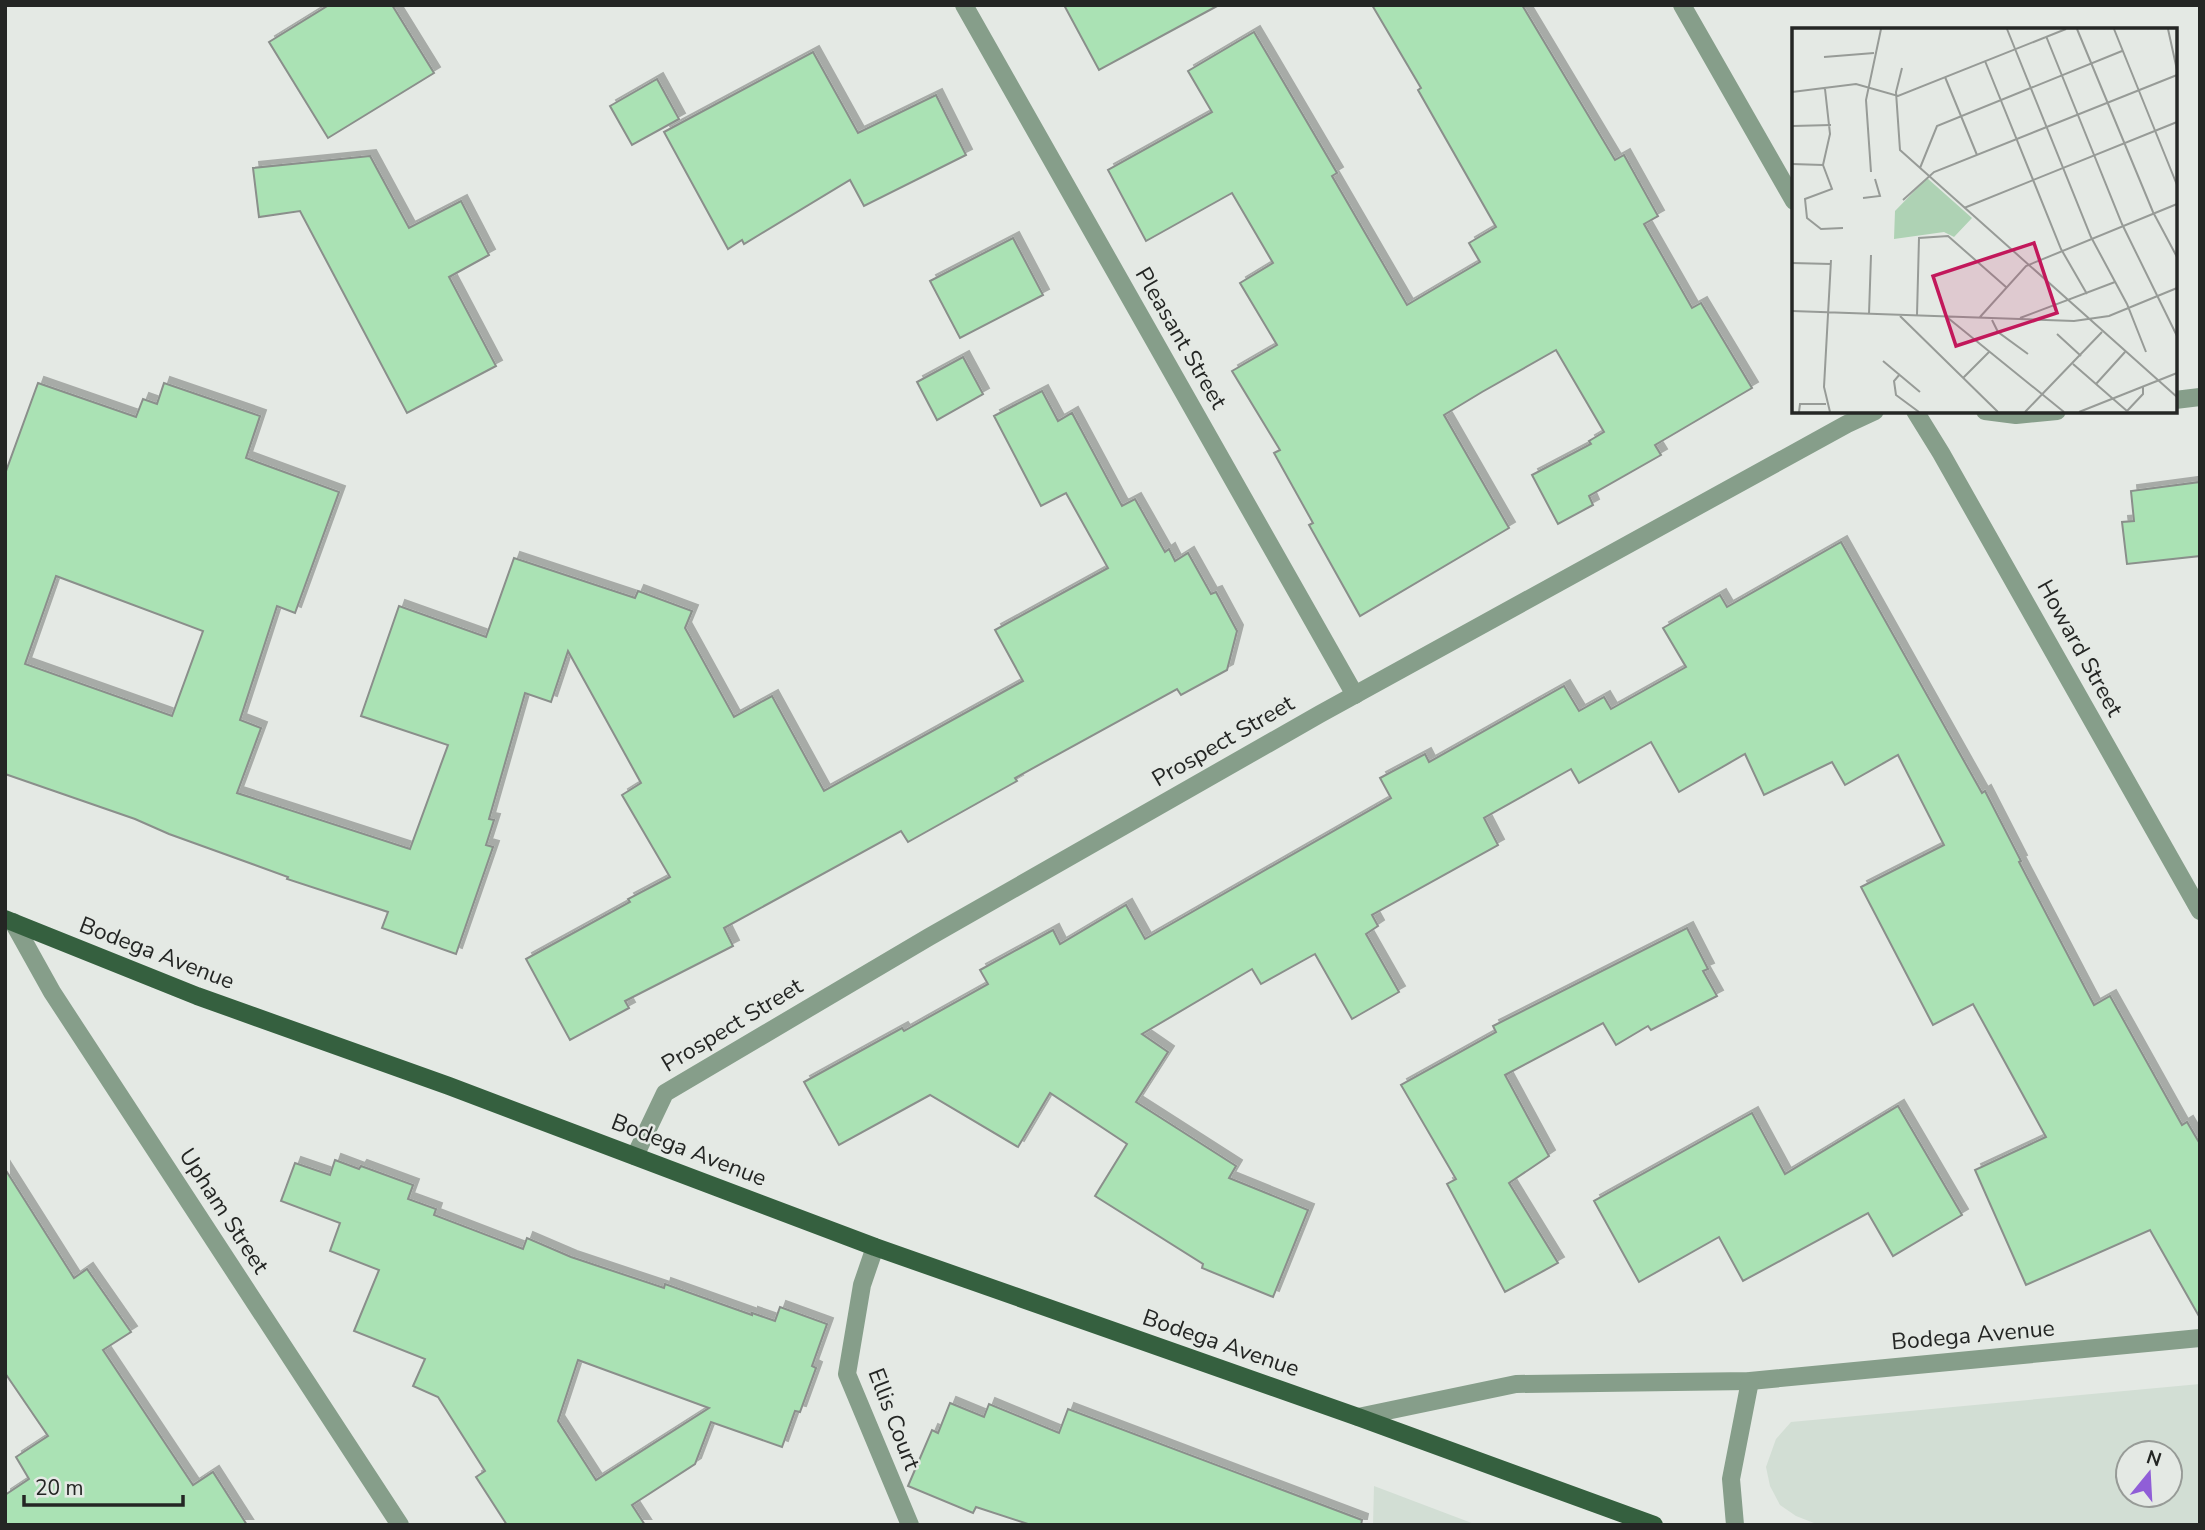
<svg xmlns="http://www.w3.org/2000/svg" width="2205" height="1530" viewBox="0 0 2205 1530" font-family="'Nunito Sans',sans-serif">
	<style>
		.built { fill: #d2ded4; fill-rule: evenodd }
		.building { fill: #aae2b4; stroke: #8a8f8b; stroke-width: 2; fill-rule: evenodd; filter: url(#shadow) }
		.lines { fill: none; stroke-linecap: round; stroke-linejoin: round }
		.street { stroke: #869e8a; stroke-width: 18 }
		.primary { stroke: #35603f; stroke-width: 18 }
		.labels { text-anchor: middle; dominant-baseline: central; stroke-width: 5; stroke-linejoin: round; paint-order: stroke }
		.street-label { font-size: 23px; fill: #242624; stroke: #e4e9e4 }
		.inset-road { fill: none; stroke: #979b97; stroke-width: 2 }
		.view { fill: #c2185b; fill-opacity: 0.15; stroke: #c2185b; stroke-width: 3.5 }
		.inset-edge { fill: none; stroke: #242624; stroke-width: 3.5 }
	</style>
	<defs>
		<filter id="shadow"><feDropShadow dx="6" dy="-6" stdDeviation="0" flood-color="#0004"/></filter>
	</defs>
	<rect width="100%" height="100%" fill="#e4e9e4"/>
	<g class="built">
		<path d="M2200,1384V1525H1819L1796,1516L1780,1505L1770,1486L1766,1467L1776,1439L1791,1422ZM2128,1453H2170V1495H2128Z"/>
		<path d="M1374,1486L1477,1525H1373Z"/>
	</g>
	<g class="building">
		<path d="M329,5H392L434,73L328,138L269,42Z"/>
		<path d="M1064,5H1219L1099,70Z"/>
		<path d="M1372,5H1522L1615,160L1624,155L1658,216L1644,224L1692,308L1701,303L1752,388L1655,445L1661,455L1589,496L1593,505L1558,524L1532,475L1591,444L1589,441L1604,432L1556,350L1482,392L1444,415L1509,528L1360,616L1309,525L1313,523L1274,453L1280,450L1232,371L1277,345L1240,283L1273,263L1232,193L1146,241L1108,170L1212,112L1188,71L1254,32L1337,173L1332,176L1407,305L1480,262L1469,243L1496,227L1418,90L1421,88Z"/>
		<path d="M813,52L858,133L936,95L966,155L864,206L850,180L744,244L742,240L728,249L664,132Z"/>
		<path d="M657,79L679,119L632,145L610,106Z"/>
		<path d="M370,156L409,228L461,201L489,255L449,277L496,366L407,413L300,211L259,217L253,168Z"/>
		<path d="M1013,238L1043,295L960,338L930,281Z"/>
		<path d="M963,357L983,394L937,420L917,382Z"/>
		<path d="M38,383L136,417L143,399L157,404L164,383L260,416L246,458L339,492L295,613L277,606L240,720L261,728L237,793L410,849L448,745L361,716L399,606L486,637L514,558L635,598L638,591L692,611L685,628L734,717L772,696L824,791L1023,681L995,630L1108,568L1066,493L1041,506L994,416L1042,391L1058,421L1072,413L1122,506L1135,499L1165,552L1169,549L1175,561L1188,553L1211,594L1216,592L1237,631L1227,670L1181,695L1177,689L1015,778L1017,781L908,842L901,831L724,928L733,946L625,1001L629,1008L570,1040L526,959L630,902L628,899L670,877L622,795L641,783L568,651L551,702L525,693L489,819L494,820L486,845L493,847L456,954L382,928L388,912L287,879L288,877L169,834L135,819L5,774V474ZM56,576L203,631L172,716L25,664Z"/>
		<path d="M2200,482V556L2127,564L2122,522L2134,521L2131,491Z"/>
		<path d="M1841,542L1982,793L1985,791L2021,861L2019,862L2094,1005L2110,996L2182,1125L2187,1122L2200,1144V1318L2150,1230L2026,1285L1975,1170L2046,1137L1973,1004L1933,1025L1861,887L1944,845L1898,755L1845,785L1832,762L1764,795L1745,754L1679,792L1651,742L1579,783L1571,769L1484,818L1498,845L1372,915L1378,926L1366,934L1399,992L1352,1019L1315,954L1261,984L1252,969L1142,1034L1168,1052L1136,1102L1236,1166L1229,1178L1308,1210L1273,1297L1202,1268L1203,1264L1095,1196L1127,1144L1050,1093L1018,1147L930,1095L839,1145L804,1082L902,1028L904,1031L988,984L980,970L1053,930L1060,944L1126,905L1145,939L1391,798L1380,778L1425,754L1429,762L1564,686L1579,711L1604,697L1611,709L1686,667L1663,628L1720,595L1727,607Z"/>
		<path d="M1687,928L1708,969L1703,971L1717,996L1651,1030L1648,1026L1616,1045L1603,1023L1505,1075L1549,1156L1509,1183L1558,1263L1505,1292L1447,1184L1456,1179L1401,1085L1496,1032L1493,1026Z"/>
		<path d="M1898,1106L1962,1215L1893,1256L1868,1213L1743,1281L1719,1237L1639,1282L1594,1201L1752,1113L1785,1174Z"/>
		<path d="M335,1160L359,1169L361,1166L413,1185L408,1199L436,1209L434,1215L523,1249L527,1238L571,1257L664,1288L665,1284L752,1315V1313L775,1321L780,1307L827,1324L812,1366L816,1368L800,1412L795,1411L782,1447L711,1422L695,1464L632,1505L645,1525H507L476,1477L485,1471L438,1397L413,1386L425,1359L354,1331L379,1270L330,1251L340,1223L281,1201L295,1163L330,1175ZM578,1360L709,1408L596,1480L558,1421Z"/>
		<path d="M5,1169L74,1278L87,1269L131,1332L103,1350L193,1485L213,1472L247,1525H5V1495L29,1479L16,1457L48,1436L5,1373Z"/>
		<path d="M950,1403L984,1417L989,1404L1059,1433L1068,1409L1362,1520L1361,1525H1031L976,1507L973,1513L908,1486L932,1430L938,1433Z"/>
	</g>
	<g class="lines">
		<g class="street">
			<path d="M964,5L1355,695"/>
			<path d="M1682,5L1794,201"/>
			<path d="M2175,400L2200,397"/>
			<path d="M1915,411L1941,453L2200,911"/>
			<path d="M1985,411L2016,415L2057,411"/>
			<path d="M13,922L52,992L400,1525"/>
			<path d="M635,1156L665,1093L929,937L1320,714L1847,424L1875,411"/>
			<path d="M875,1247L862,1285L847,1374L910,1525"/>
			<path d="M1358,1417L1516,1384L1750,1381L2200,1338"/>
			<path d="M1735,1525L1731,1479L1750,1381"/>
		</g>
		<path class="primary" d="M5,919L197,996L449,1086L875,1247L1358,1417L1654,1525"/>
	</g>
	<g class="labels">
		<g class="street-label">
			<text transform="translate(1181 338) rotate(60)">Pleasant Street</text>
			<text transform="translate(2080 648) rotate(61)">Howard Street</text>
			<text transform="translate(1223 741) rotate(-30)">Prospect Street</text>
			<text transform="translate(157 953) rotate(21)">Bodega Avenue</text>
			<text transform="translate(732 1025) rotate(-31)">Prospect Street</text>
			<text transform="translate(689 1150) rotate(21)">Bodega Avenue</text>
			<text transform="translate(224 1211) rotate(57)">Upham Street</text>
			<text transform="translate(1973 1335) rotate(-5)">Bodega Avenue</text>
			<text transform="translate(1221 1343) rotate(19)">Bodega Avenue</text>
			<text transform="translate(894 1419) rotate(69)">Ellis Court</text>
		</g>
	</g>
	<g transform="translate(1792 28)">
		<rect width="385" height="385" fill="#e4e9e4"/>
		<path d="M135,150L180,190L162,209L152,204L102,211L103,183Z" fill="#aed2b4"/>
		<path class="inset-road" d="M215,1L299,209L335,276L354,324M285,1L361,184L385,229M322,1L385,157M376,1L385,42M254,8L330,196L385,308M32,29L82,25M193,33L269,221L295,266M110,40L104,64L108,122L385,369M153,49L185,127M33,61L38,106L31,137L40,161L13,171L15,190L29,201L51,200M0,64L64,56L106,68L274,1M1,98L39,97M0,136L31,137M128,140L145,98L330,23M79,144L74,72L89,1M71,170L88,168L83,151M111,172L142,144L385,47M172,180L385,94M0,235L39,236M0,283L282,293L317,288L385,260M77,286L79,227M125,287L127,210L156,208L214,259M108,288L206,384M188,289L234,238L385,176M156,290L272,384M228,290L323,254M200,292L206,304L236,326M265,306L289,328M91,333L128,364M281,336L335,383M108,346L102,353L104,367L127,384M171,350L197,324M304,356L333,324M335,383L351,366V359M7,384L8,376H34M38,384L32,359L39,232M233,384L310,304M287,384L385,345"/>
		<path class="view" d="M242,215L265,285L164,318L141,248Z"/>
		<rect width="385" height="385" class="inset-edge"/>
	</g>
	<rect width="2205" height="1530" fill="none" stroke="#242624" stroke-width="14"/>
	<g transform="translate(2149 1474) rotate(18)"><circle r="33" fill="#e4e9e4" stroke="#979b97" stroke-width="2"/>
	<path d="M0-5L12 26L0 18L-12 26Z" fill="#905ed7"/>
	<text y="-10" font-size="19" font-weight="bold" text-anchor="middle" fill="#242624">N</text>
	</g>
	<path d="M24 1495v10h159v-10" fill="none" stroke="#242624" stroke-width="3.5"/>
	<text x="35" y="1495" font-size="21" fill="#242624" stroke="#e4e9e4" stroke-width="5" paint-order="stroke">20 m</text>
</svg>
